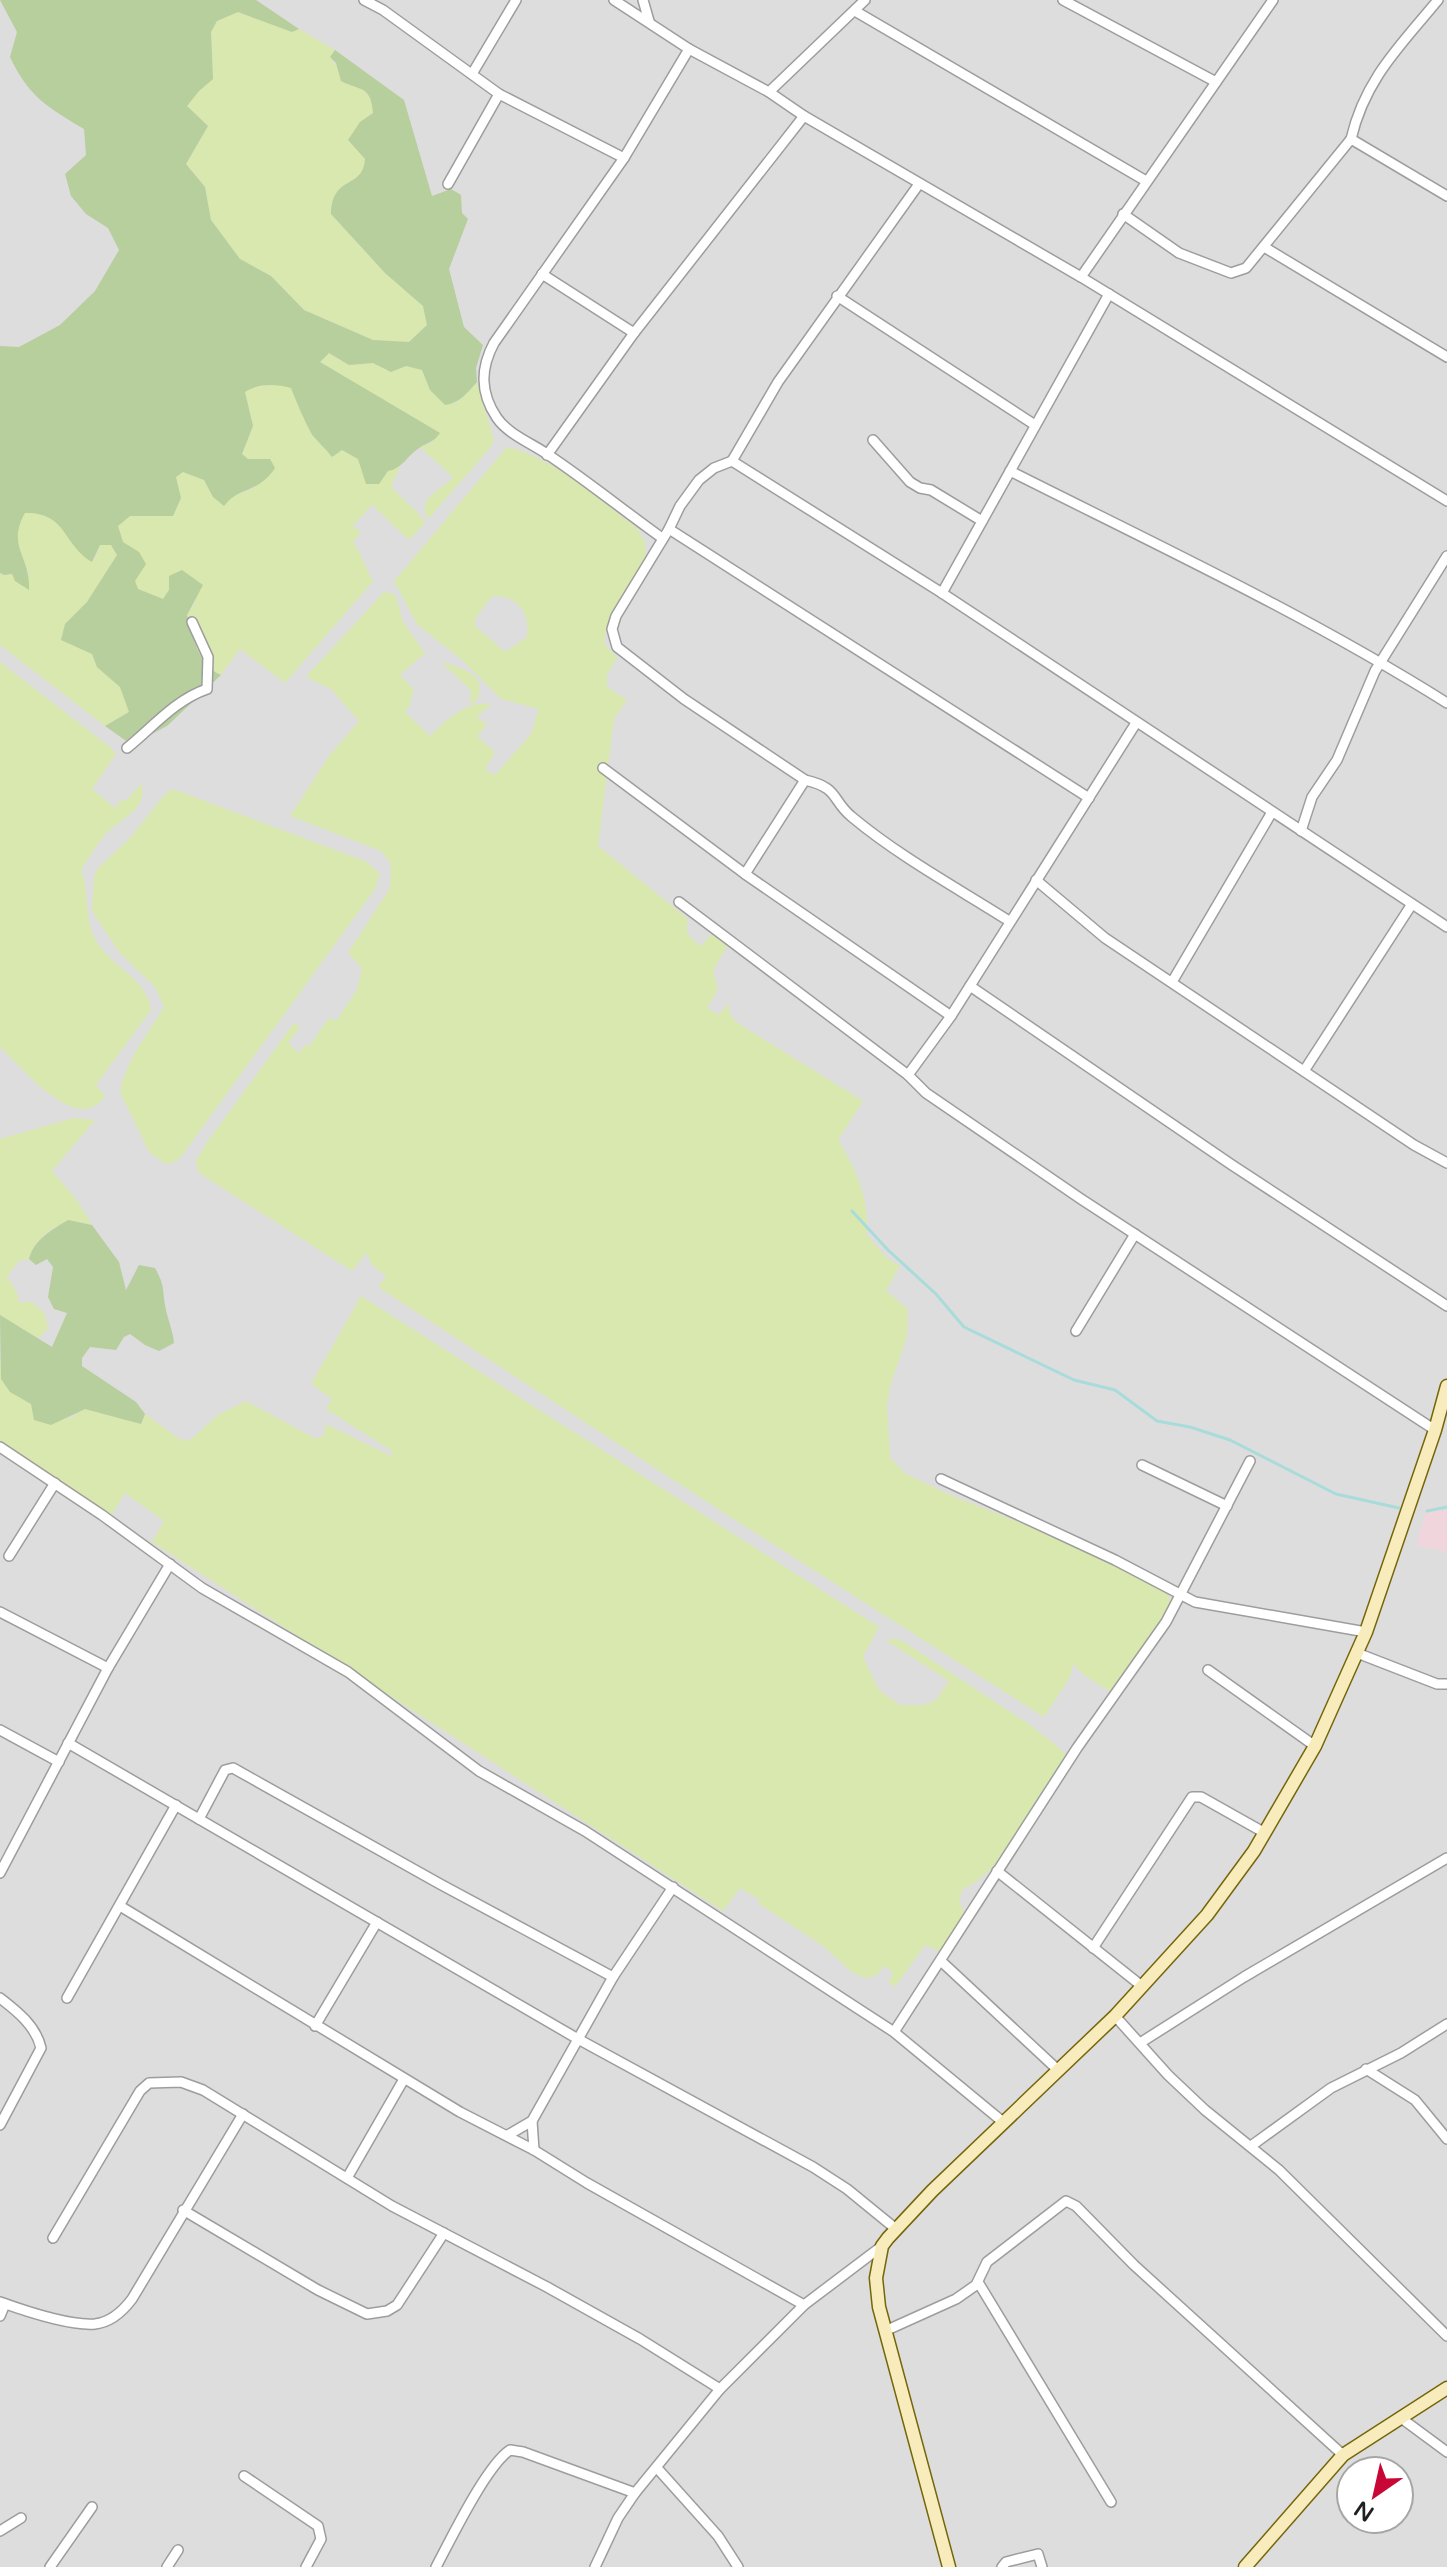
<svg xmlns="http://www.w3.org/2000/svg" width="1447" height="2567" viewBox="0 0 1447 2567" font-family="'Varela Round',sans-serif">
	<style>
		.residential { fill: #dedddd; fill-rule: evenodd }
		.commercial { fill: #f0d6dc }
		.grass { fill: #d9e8ae; fill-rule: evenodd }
		.forest { fill: #b7ce9d }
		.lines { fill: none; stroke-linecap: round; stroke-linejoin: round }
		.stream { stroke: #a8dcdb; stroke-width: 3 }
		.street-casing { stroke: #9d9d9d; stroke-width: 12 }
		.secondary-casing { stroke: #756609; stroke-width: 15 }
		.street { stroke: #fff; stroke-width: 9 }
		.secondary { stroke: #f8ecbd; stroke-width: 12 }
	</style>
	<rect width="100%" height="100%" fill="#f0eae6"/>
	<path class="residential" d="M0,0H1447V2567H0ZM1351,2471H1399V2519H1351Z"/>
	<path class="commercial" d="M1428,1506L1447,1512V1552L1416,1545Z"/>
	<g class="grass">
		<path d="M238,12L292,31L299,29L335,50L330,57L349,85L361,86L372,101L373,113L360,122L359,149L365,159V169L358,177L341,187L331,214L385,273L423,306L427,325L409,342L373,340L304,310L271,276L240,259L211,220L205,187L186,164L208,126L187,106L199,91L213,79L211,32L217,21Z"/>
		<path d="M329,353L349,365L373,363L391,372L406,366L423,370L430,390L456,403L477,382L494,440L490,448L428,519C415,499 442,490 453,477L420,447L432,443L439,433L320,362Z"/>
		<path d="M278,384L291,387C294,396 309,431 313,436C320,444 326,448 331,456L342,450L358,459L364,471H388L400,466L391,487L417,512L425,523L409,540L372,505L353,526L361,533L353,542C362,554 365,568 373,581L285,683L240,649L221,675C198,665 193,637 187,615L196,601L169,590L163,599L138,589L135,582L139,552L123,542L118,526L130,516H173L181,498L176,476L183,472L204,480L213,497L231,496L253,489L248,459L242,454L253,426L245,392L252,387Z"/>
		<path d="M507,447C552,456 600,501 637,528L645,542L646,554L606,632L604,643L617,658L607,675V687L627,700L614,719L598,846L688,919C685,935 689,937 701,946L712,934L727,946L713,971L718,989L707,1008L719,1015L728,1003L730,1014L736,1022L863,1101L838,1140C855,1167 871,1202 866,1234L888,1259L900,1266L886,1291L908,1309L907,1337L891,1383L887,1405L890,1458L906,1474L950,1495L1053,1536L1139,1575L1164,1590L1173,1603L1114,1694L1084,1675L1073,1664L1070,1677L1044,1717L718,1509L378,1287L386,1276L372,1265L366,1253L352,1271L205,1177L198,1171L196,1161L206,1144L294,1023L300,1027L288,1043L299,1053L305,1045L309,1046L329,1018L336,1021L357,990L362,968L348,953L390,888L391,864L381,851L290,816L329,756L359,721L331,689L306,677L384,592L395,594L403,622L425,653L400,675L414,690L409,707L405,712L430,736C447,720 466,700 491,704L477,717L487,725L477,736L495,752L485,769L495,775L531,734L539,709L501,699L462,660L417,624L394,581ZM492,596C518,595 530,612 527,637L505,652L476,627L475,619Z"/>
		<path d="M42,512L63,528L73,543L95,559L100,545L111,544L117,555L87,602L65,624L61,639L92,654L97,667L120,687L129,712L105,726L0,645V573L4,575L30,574C18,551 11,536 24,513Z"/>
		<path d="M0,662L110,747L116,754L92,789L115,808L122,799L126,801L141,784C149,808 122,818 107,833C97,843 89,858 81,870C90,894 84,914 94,937C108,966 147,977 151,1010L96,1085L105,1096C77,1138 21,1066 0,1047Z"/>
		<path d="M441,662C461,668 492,675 475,703H470L471,690Z"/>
		<path d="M173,789L367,862L380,874L375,889L183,1154L177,1161L166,1164L149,1152L120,1092L123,1079L134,1054L164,1007L155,987L119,952L92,911L94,876L99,867L129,839L165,794Z"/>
		<path d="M74,1118L95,1120L52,1171L77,1200L92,1225C84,1223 73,1219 66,1222C50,1227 33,1243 29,1259L19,1261L7,1276L17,1293L19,1302H32L45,1314L48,1329L38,1338L0,1315V1139Z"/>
		<path d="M361,1296L879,1627L863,1657L879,1690L900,1705H922L935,1701L949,1681L887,1641L889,1639L901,1640L1033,1727L1065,1753C1056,1788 998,1876 963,1889L959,1899L964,1915L942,1952L925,1945L895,1987L889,1982L893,1972L884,1966L876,1976L866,1978L853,1973L823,1946L758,1903L760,1900L740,1888L723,1911L152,1542L164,1521L125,1493L111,1516L0,1444V1361L10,1391L31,1404L68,1419L85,1409L141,1424L145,1414L178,1438L189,1441L218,1415L246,1401L316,1439L324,1435L326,1424L391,1456L392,1451L326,1409L332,1399L311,1384Z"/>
	</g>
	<g class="forest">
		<path d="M0,0H256L299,29L292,32L238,12L217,21L211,32L213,79L199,91L187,106L208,126L186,164L205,187L211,220L240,259L271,276L304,310L373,340L409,342L427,325L423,306L385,273L331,214C332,174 363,190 365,159L348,140L360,122L373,113C371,85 360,91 341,81L336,63L330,57L335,50L404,100L432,196L451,189L461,195L462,213L468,219L449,269L464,327L483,345L476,368L477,382C467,393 460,403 445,405L430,390L422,370L406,366L391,372L373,363L349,365L329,353L320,362L440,433C433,443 428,442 419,448C408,455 402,469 388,471L379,484H366L358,459L342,450L332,457C326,449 320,444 314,437C309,432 294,396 291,388C276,384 258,383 245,392L253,426L242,454L248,459H270L275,468C258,494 239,486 224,506L213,497L204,480L183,472L176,477L181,498L173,516H130L118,526L123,542L139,552L146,564L135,581L138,589L163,599L169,590V576L182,570L203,585L187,615C193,638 198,665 221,675L167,726L150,735L142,731L129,743L105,726L129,712L120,687L97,667L92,654L61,640L65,624L87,602L117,555L111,545H100L92,562C63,545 67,512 25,513C6,546 31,557 29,590L15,581L12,574L4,575L0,573V346L19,347L60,325L95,291L119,250L108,228L86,214L71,196L65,174L86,155L84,129C47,107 29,97 10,57L17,32Z"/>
		<path d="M68,1220L92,1225L119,1262L126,1290L139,1265L155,1268C165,1287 162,1286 165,1305C167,1318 173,1330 174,1343L159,1351L145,1345L130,1334L124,1337L116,1350L90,1347L82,1358V1366L136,1402L145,1414L141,1424L85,1409L51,1425L34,1420L31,1404L10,1392L1,1379L0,1315L52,1347L67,1313L54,1309L48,1297L53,1267L47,1259L36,1265L29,1259C34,1240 51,1230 68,1220Z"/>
	</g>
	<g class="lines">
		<g class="stream">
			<path d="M852,1211L888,1250L936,1294L964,1327L1074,1380L1115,1390L1157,1421L1190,1427L1230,1440L1336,1494L1399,1508"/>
			<path d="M1427,1511L1447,1507"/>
		</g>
		<g class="street-casing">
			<g id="street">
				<path d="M364,0L383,10L499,94L624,158"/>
				<path d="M614,0L689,49L769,92L804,116L1081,277L1447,501"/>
				<path d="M643,0L649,21"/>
				<path d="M1063,0L1216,82"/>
				<path d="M855,11L1146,181"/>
				<path d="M472,74L516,0"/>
				<path d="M769,92L865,0"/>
				<path d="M1351,139C1365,79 1400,46 1438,0"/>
				<path d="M448,184L499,94"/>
				<path d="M1123,214L1179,253L1231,273L1246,268L1351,139L1447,196"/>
				<path d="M1264,247L1447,357"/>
				<path d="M542,274L634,333"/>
				<path d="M1081,277L1273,0"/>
				<path d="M837,296L1035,425"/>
				<path d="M873,440L910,482L920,488L931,490L982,521"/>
				<path d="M547,455L634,333L804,116"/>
				<path d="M732,461L778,382L919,184"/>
				<path d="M1010,471C1157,545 1307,615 1447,703"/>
				<path d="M669,529L1089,798"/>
				<path d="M662,538C623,510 586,480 547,454C531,443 508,434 497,418C480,393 480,369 494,343L624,158L689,49"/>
				<path d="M942,593L1109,294"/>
				<path d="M127,748C153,727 175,700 207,689L208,657L192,622"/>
				<path d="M603,768L745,874L951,1016"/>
				<path d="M1301,831L1312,797L1337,760L1375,671L1447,556"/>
				<path d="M745,874L805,780"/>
				<path d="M1036,880L1105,938L1414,1145L1447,1163"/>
				<path d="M679,902L908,1075L926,1093L1081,1199L1435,1430"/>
				<path d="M1009,921C957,888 900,857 852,817C831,800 840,788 805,780L684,699L617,647L612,629L616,616L669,529L680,506L699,480L714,468L732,461L942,593L1447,927"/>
				<path d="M1172,982L1272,812"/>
				<path d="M970,986L1232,1165L1447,1306"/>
				<path d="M1304,1071L1412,904"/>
				<path d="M908,1075L951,1016L1136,723"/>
				<path d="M1076,1331L1135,1234"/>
				<path d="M0,1447L102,1515L202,1588L348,1672L479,1771L585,1831L894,2032L1003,2122"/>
				<path d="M1142,1465L1227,1506"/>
				<path d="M941,1479L1115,1560L1195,1602L1366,1632"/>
				<path d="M9,1556L55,1483"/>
				<path d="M0,1612L108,1668"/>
				<path d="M1357,1653L1437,1684H1447"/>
				<path d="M1208,1670L1315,1746"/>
				<path d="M0,1730L59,1762"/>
				<path d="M68,1743L578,2039L813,2167L847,2189L896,2229"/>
				<path d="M199,1819L225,1770L233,1768L440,1884L613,1977"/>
				<path d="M997,1871L1143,1987"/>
				<path d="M0,1873L108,1668L170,1564"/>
				<path d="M120,1906L460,2112L534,2150L587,2183L804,2305"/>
				<path d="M1093,1948L1192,1797H1201L1265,1833"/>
				<path d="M942,1962L1059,2071"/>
				<path d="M0,1998C17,2011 36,2026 41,2048L0,2125"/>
				<path d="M67,1998L176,1805"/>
				<path d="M1115,2016L1168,2075L1205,2110L1279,2170L1447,2336"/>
				<path d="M315,2026L377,1922"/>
				<path d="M894,2032L1077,1748L1166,1622L1250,1461"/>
				<path d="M1140,2043L1244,1977L1447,1858"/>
				<path d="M1366,2069L1415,2100L1447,2139"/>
				<path d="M532,2121L534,2150"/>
				<path d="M508,2135L532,2121L613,1977L673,1887"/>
				<path d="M1251,2146L1331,2088L1401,2053L1447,2024"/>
				<path d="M347,2178L404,2079"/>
				<path d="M183,2210L318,2290L367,2314L387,2311L397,2305L444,2233"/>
				<path d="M53,2238L140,2091L149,2083L181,2082L203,2090L392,2206L547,2287L640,2339L720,2389"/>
				<path d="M978,2282L1111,2502"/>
				<path d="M0,2302C25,2311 69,2326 95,2324C112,2322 123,2311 132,2299L243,2114"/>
				<path d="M0,2316L5,2304"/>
				<path d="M885,2331L956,2299L976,2285L987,2262L1066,2201L1076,2206L1134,2265L1343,2455"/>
				<path d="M1401,2418L1447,2452"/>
				<path d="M657,2468L718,2536L738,2567"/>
				<path d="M244,2476L318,2526L321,2539L306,2567"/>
				<path d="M0,2531L21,2518"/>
				<path d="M50,2567L92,2507"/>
				<path d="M167,2567L178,2550"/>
				<path d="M436,2567C451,2539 486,2466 510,2450L523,2452L635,2493"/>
				<path d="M595,2567L618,2518L635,2493L720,2389L804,2305L882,2246"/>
				<path d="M1002,2567L1006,2562L1038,2554L1042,2567"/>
			</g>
		</g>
		<g class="secondary-casing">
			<g id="secondary">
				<path d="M949,2567L879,2307L876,2278L882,2246L888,2238L932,2191L1115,2016L1207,1915L1254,1851L1315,1746L1366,1632L1435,1430L1447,1386"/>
				<path d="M1245,2567L1343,2455L1447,2388"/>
			</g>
		</g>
		<use href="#street" class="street"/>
		<use href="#secondary" class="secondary"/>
	</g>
	<g transform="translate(1375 2495) rotate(214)"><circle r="38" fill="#ffffff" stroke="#a6a6a6" stroke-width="2"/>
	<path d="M0-6L14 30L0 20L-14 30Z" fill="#c90737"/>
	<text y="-12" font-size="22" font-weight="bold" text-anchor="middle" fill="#202020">N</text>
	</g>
</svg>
